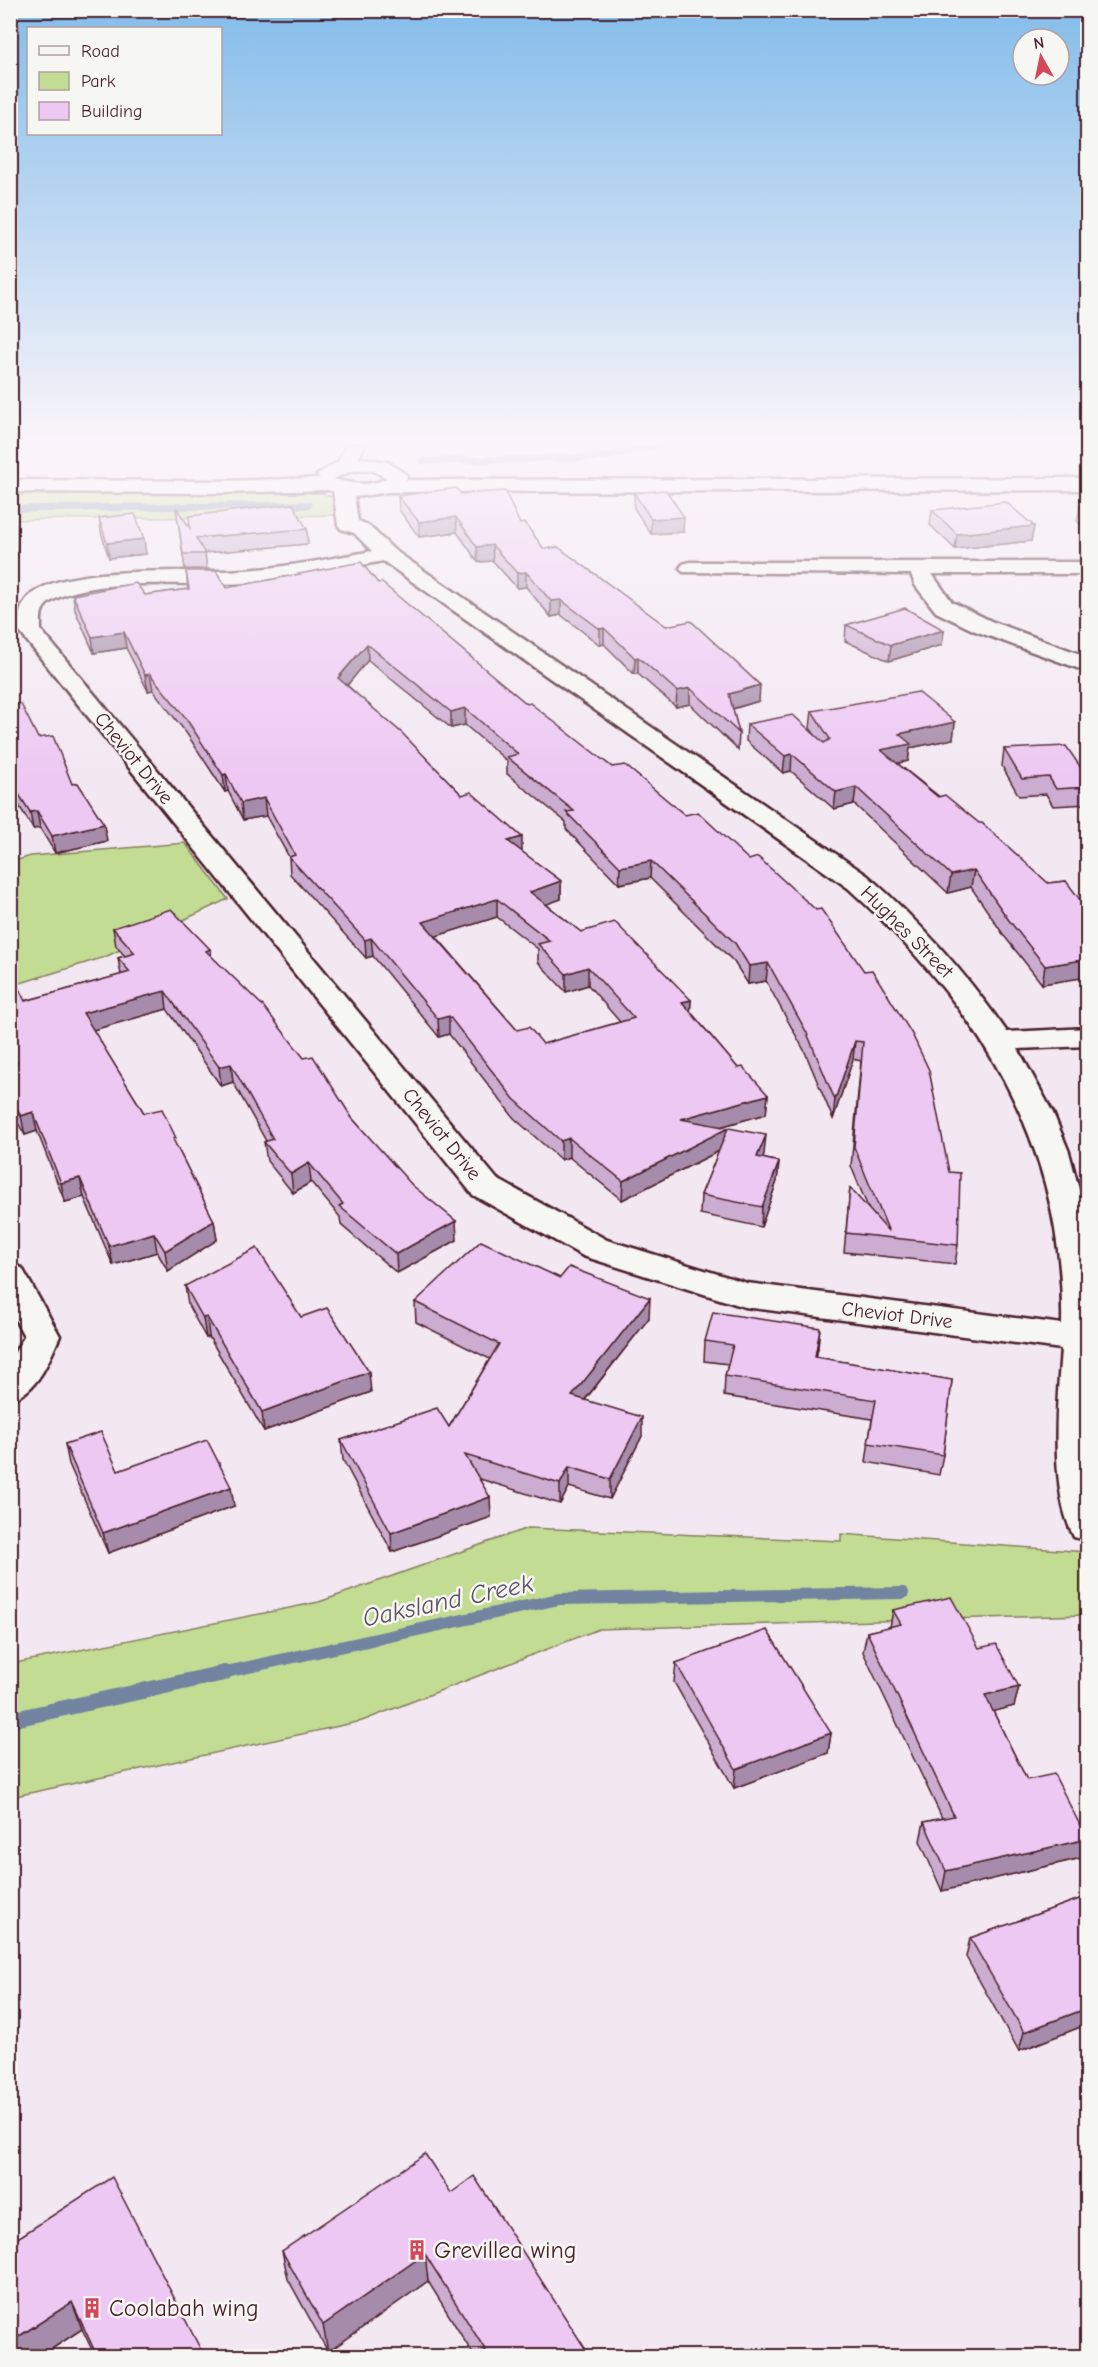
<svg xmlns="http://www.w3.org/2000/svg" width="1098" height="2367" viewBox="0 0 1098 2367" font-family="'Comic Neue',sans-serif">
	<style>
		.green { fill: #c2dc93; stroke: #867e5f; stroke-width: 1.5 }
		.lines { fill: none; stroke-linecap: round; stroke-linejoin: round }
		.stream-far2 { stroke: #72849f; stroke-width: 7 }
		.stream-far1 { stroke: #72849f; stroke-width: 12 }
		.stream { stroke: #72849f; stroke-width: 16 }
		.minor-casing { stroke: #4a1f2b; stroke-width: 5 }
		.major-casing { stroke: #4a1f2b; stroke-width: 5 }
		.minor { fill: #f6f6f2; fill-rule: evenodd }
		.major { fill: #f6f6f2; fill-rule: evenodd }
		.wall { fill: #ccacd1; stroke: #4a1f2b; stroke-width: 1.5; fill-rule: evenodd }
		.shaded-wall { fill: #a68caa; stroke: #4a1f2b; stroke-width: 1.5 }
		.building { fill: #edc8f3; stroke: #4a1f2b; stroke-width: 1.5; fill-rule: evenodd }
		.labels { text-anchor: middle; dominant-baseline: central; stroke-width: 5; stroke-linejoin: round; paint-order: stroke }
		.street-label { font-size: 20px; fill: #4a1f2b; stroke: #f6f6f2 }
		.near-poi-label { font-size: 24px; fill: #4a1f2b; stroke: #f6f6f2; text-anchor: start }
		.near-water-label { font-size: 26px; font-style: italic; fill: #5e5165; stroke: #f6f6f2 }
	</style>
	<rect width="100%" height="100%" fill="#f3e8f2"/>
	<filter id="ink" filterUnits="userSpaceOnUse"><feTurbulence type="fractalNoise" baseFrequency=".0167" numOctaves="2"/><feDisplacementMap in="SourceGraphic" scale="12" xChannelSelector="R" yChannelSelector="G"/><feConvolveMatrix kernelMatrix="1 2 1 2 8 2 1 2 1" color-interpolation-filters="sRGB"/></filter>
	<g filter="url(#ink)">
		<g class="green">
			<path d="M322,493L337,499V515L11,520V495Z"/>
			<path d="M185,843L228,899L105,957L11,986V862L31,856Z"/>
			<path d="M528,1528L841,1541V1534L1087,1552V1615L599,1629L362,1721L11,1797L10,1664L319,1602Z"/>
		</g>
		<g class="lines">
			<g class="stream-far2">
				<path d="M423,461L604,457L658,445"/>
				<path d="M10,509L308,505"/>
			</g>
			<path class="stream-far1" d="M217,1674L559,1599L903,1593"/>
			<path class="stream" d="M10,1720L224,1673"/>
			<g class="minor-casing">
				<g id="minor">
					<path d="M347,445H365L353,470L346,472L336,466Z"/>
					<path d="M343,484L353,490L358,521L368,525L394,550L868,876C921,923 966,973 1007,1032L1088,1028V1046L1018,1049L1053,1113L1069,1152L1088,1223V1541L1074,1537C1049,1490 1057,1402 1061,1349L745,1307L583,1256L473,1195L19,631C19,616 19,604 32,594C71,563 194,574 245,570C288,567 330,559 372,551L354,533L341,529L338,525L333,490ZM383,561L848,888C979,1006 1065,1143 1062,1324L747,1283L607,1240L497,1179L41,630C41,619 39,609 50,602C91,575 193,587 244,583C291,580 337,570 383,561Z"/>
					<path d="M690,562H1088V574H932L952,602L991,621L1088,657V672L975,631L936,612L915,585L911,574L683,572L680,568L683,564Z"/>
					<path d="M10,1264L22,1268L60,1336C49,1360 38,1392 10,1400V1361L24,1336L10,1310Z"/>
				</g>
			</g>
			<g class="major-casing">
				<path id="major" d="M362,458L388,462L407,475L406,480L1088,478V490L389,492L355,497L328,490L222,493L10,492V480L222,481L320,478L317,475L336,463ZM372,470L387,478C368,487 353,484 333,479L352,471Z"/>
			</g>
			<use href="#minor" class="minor"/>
			<use href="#major" class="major"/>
		</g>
		<g class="wall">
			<path d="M634,493L683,532L651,534L634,508Z"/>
			<path d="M461,494L520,524L544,549L759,701L733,709L739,733L738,750L690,704L676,707L638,674H634L604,644L600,645L561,615L551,617L526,587L517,588L493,561L478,562L457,532L419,537L399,510L398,496Z"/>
			<path d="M1080,506H1088V532L1077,521Z"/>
			<path d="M176,508L190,528L307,529L308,544L205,553L207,569H185Z"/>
			<path d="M932,510L1034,526L1031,541L955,549L930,525Z"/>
			<path d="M10,515H14L17,530V557H10Z"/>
			<path d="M99,518L146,554L109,558L101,532Z"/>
			<path d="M186,571L227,588L378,583L527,704L612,767L685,815L749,860L816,910L958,1245L955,1264L844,1252L850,1188L869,1210L851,1166L861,1061L853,1059L833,1119L805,1052L766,981L748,984L734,962L650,878L619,884L566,829V822L507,774V761L465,725L451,728L368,660L347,685L522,852L561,881V899L546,904L581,932L691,1000L690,1011L738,1068L768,1095L766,1114L720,1127L764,1154L762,1158L779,1162L777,1181L761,1227L700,1214L701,1195L719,1151L622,1200L569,1157L561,1160L514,1118L449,1034L439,1037L373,956L366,958L290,874L289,857L266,816L243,820L228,791L225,792L187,734L153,690L148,691L126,648L94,653L75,610L73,595H145L188,589ZM497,917L538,949V962L566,992L588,985L620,1022L543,1044L517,1030L436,936Z"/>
			<path d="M846,625L944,630L942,645L889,661L845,641Z"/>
			<path d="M10,706L72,784L107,841L55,853L40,828L33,829L17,802L10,803Z"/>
			<path d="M812,711L955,722L953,739L910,748L908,761L897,763L1048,883L1066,881L1042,984L1005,937L971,887L948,893L854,804L834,809L791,771L783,773L746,741L747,724L815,735L810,728Z"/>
			<path d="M1004,749L1088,778V804L1053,806L1046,794L1019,796L1002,766Z"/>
			<path d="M113,928L210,949L211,956L304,1058L352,1118L457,1240L397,1273L341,1225L340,1217L311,1182L293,1193L267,1161L264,1142L266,1141L233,1082L221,1086L167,1009L93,1030L144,1113L177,1147L214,1221L217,1240L168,1271L157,1252L113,1265L84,1197L65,1202L37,1131L25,1135L10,1109V1065L12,1064L10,1062V987L25,1001L121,975L118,958L125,956L116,946Z"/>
			<path d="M560,1278L649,1318L585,1400L642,1436L610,1499L569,1487L560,1504L480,1479L491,1517L392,1552L343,1460L341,1440L449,1427L490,1359L416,1322L415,1302Z"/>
			<path d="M185,1286L301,1317L371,1392L264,1431L209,1337L206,1338L188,1305Z"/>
			<path d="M705,1341L818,1348L816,1357L952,1380L943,1455L939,1475L866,1462L872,1419L724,1396L725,1376L728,1364L704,1361Z"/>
			<path d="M65,1444L118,1471L234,1506L108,1553L69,1464Z"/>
			<path d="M893,1610L979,1648L1019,1687L1014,1706L993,1711L1027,1780L1087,1839L1081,1858L942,1891L920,1841L924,1822L942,1818L863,1652L867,1632L890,1627Z"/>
			<path d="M676,1663L831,1733L828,1753L734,1788L674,1682Z"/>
			<path d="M1088,1896V2024L1019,2051L966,1957L970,1938Z"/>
			<path d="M451,2193L590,2356H474L428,2281L328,2352L288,2279L282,2251Z"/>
			<path d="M10,2243L204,2356H95L82,2329L41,2356H10Z"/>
		</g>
		<g class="shaded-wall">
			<path d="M14,515L17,530V557L15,542Z"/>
			<path d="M456,517L457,532L419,537V522Z"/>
			<path d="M684,517L683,532L651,534V519Z"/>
			<path d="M1034,526L1031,541L955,549L957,534Z"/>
			<path d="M144,539L146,554L109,558L107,543Z"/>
			<path d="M492,545L493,561L478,562L477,547Z"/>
			<path d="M526,572V587L517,588V573Z"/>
			<path d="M561,600V615L551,617V601Z"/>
			<path d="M604,628V644L600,645V629Z"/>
			<path d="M944,630L942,645L889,661L891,645Z"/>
			<path d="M124,632L126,648L94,653L92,637Z"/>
			<path d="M367,644L368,660L340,694L338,678Z"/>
			<path d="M638,657V674H634L635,658Z"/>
			<path d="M150,674L153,690L148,691L145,675Z"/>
			<path d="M760,685L759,701L728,710L729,694Z"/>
			<path d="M690,688V704L676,707L677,691Z"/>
			<path d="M465,708V725L451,728V712Z"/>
			<path d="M955,722L953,739L910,748L908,761L879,767L881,750L899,734Z"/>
			<path d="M792,754L791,771L783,773L785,756Z"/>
			<path d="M226,774L228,791L225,792L223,775Z"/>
			<path d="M10,785H13L17,802L10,803Z"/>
			<path d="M856,787L854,804L834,809L836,792Z"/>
			<path d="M264,798L266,816L243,820L241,803Z"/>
			<path d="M37,811L40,828L33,829L30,812Z"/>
			<path d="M104,824L107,841L55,853L52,836Z"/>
			<path d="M522,837V855L508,841Z"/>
			<path d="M651,861L650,878L619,884L620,867Z"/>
			<path d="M974,870L971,887L948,893L951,875Z"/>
			<path d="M561,881V899L531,910L530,892Z"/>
			<path d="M497,899V917L424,940L423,922Z"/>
			<path d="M371,938L373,956L366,958L365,940Z"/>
			<path d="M1088,959V977L1042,984L1045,966Z"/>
			<path d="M768,963L766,981L748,984L749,966Z"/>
			<path d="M588,967V985L566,992V974Z"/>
			<path d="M165,991L167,1009L86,1032L83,1013Z"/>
			<path d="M691,1000L690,1018L682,1002Z"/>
			<path d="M449,1016V1034L439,1037L438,1019Z"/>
			<path d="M855,1041L853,1059L833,1119L835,1100Z"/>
			<path d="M231,1064L233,1082L221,1086L219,1067Z"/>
			<path d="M768,1095L766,1114L680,1138L681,1119Z"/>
			<path d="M33,1112L37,1131L25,1135L21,1116Z"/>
			<path d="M728,1128L727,1147L622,1200L623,1181Z"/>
			<path d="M766,1135L764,1154L755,1176L757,1157Z"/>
			<path d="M569,1138V1157L561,1160V1141Z"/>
			<path d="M779,1162L777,1181L761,1227L762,1207Z"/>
			<path d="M309,1163L311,1182L293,1193L291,1174Z"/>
			<path d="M80,1178L84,1197L65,1202L61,1183Z"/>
			<path d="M214,1221L217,1240L168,1271L165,1251Z"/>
			<path d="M456,1221L457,1240L397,1273L396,1254Z"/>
			<path d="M154,1233L157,1252L113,1265L109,1246Z"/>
			<path d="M650,1298L649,1318L572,1416V1396Z"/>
			<path d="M207,1317L209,1337L206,1338L203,1318Z"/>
			<path d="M820,1328L818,1348L812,1377L815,1357Z"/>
			<path d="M369,1372L371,1392L264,1431L262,1412Z"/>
			<path d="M642,1417V1436L610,1499V1479Z"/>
			<path d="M569,1467V1487L560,1504V1484Z"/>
			<path d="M231,1487L234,1506L108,1553L103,1533Z"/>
			<path d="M490,1497L491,1517L392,1552L391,1533Z"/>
			<path d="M1019,1687L1014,1706L980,1715L985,1695Z"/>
			<path d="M831,1733L828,1753L734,1788L736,1769Z"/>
			<path d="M1087,1839L1081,1858L942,1891L946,1871Z"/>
			<path d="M1088,2008V2024L1019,2051L1024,2032Z"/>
			<path d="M425,2254L428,2281L328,2352L323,2325Z"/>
			<path d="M72,2302L82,2329L41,2356H10V2342Z"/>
		</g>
		<g class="building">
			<path d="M456,488L461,494L505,491L520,524L525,523L544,549L558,547L666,626L691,621L760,685L729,694L739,733L690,688L677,691L638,657L635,658L604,628L600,629L561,600L551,601L526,572L517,573L492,545L477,547L456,517L419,522L398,496Z"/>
			<path d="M666,490L684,517L651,519L634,493Z"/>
			<path d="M1006,502L1034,526L957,534L932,510Z"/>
			<path d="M293,504L307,529L196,538L205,554H183L176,508L190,528L189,516Z"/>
			<path d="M1080,506H1088V514Z"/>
			<path d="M135,514L144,539L107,543L99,518Z"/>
			<path d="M10,515H14L15,542H10Z"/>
			<path d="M361,562L378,583L381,582L527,704L530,703L612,767L625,765L685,815L698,812L749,860L758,857L816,910L821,909L864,971L872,970L912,1034L929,1070L949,1172L960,1173L958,1245L846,1233L850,1188L889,1232L854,1147L863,1042L855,1041L835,1100L807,1033L768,963L749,966L735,943L651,861L620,867L566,812L574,811L507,757L518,754L465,708L451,712L367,644L338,678L402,733L462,795L471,792L522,837L508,841L561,881L530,892L581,932L615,922L691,1000L682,1002L738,1068L743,1067L768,1095L681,1119L766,1135L757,1157L779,1162L762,1207L701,1195L728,1128L623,1181L569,1138L561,1141L514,1099L449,1016L438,1019L371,938L365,940L289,857L295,855L264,798L241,803L226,774L223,775L185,717L150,674L145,675L124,632L92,637L73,595L136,583L145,595L189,589L186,571H216L227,588ZM497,899L550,941L538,944L566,974L588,967L634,1018L543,1044L529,1027L517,1030L423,922Z"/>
			<path d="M905,608L944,630L891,645L846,625Z"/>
			<path d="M918,692L955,722L899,734L911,744L881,750L938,797L945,795L979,823H982L1048,883L1066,881L1081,901L1088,900V959L1045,966L1008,919L974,870L951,875L856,787L836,792L792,754L785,756L747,724L793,715L824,743L830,739L812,711Z"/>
			<path d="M21,704L38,738L53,736L72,784L78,783L104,824L52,836L37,811L30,812L13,785H10V706Z"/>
			<path d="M1066,746L1088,778V787L1056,789L1049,777L1022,779L1004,749Z"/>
			<path d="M171,909L210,949L206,951L263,1006L304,1058L313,1056L352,1118L412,1185L456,1221L396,1254L339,1206L343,1204L309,1163L291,1174L264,1142L273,1139L231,1064L219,1067L165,991L83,1013L144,1113L162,1109L176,1138L173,1139L214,1221L165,1251L154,1233L109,1246L80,1178L61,1183L33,1112L21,1116L10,1098V1065L17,1063L10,1051V987L18,986L25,1001L130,972L118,958L135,953L113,928Z"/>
			<path d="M481,1241L560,1278L569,1267L650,1298L572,1396L642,1417L610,1479L569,1467L560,1484L465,1455L490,1497L391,1533L341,1440L437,1408L449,1427L499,1344L415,1302Z"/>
			<path d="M257,1248L301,1317L327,1308L369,1372L262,1412L207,1317L203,1318L185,1286Z"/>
			<path d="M713,1312L820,1328L815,1357L952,1380L943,1455L868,1443L876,1400L725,1376L733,1345L705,1341Z"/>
			<path d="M101,1432L118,1471L207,1440L231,1487L103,1533L65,1444Z"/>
			<path d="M951,1597L979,1648L996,1644L1019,1687L985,1695L1027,1780L1054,1774L1087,1839L946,1871L924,1822L954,1816L867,1632L901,1624L893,1610Z"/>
			<path d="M767,1630L831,1733L736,1769L676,1663Z"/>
			<path d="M1088,1896V2008L1024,2032L970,1938Z"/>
			<path d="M425,2154L451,2193L474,2176L590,2356H489L425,2254L323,2325L282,2251Z"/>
			<path d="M112,2177L204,2356H97L72,2302L10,2342V2243Z"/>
		</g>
	</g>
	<linearGradient id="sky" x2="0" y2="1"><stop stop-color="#83bcea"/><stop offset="0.57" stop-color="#faf5f9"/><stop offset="1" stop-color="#faf5f9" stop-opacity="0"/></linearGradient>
	<rect width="1098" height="776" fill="url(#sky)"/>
	<defs>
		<g id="building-bare" transform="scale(1.62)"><path d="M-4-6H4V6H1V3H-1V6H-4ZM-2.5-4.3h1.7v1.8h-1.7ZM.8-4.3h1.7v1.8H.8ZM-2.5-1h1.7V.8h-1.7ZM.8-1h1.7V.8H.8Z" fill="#d1495b" stroke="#f6f6f2" stroke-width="2.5" paint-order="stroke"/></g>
	</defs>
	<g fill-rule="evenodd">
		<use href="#building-bare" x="417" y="2250"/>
		<use href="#building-bare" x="92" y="2308"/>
	</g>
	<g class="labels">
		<g class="street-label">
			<text transform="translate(134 758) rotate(51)">Cheviot Drive</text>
			<text transform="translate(907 932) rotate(45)">Hughes Street</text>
			<text transform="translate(442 1134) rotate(51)">Cheviot Drive</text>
			<text transform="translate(897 1315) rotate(7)">Cheviot Drive</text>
		</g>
		<g class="near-poi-label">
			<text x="434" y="2250">Grevillea wing</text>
			<text x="109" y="2308">Coolabah wing</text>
		</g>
		<g class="near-water-label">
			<text transform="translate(448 1601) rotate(-12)">Oaksland Creek</text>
		</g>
	</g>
	<rect width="1098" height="2367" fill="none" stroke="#f6f6f2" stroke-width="36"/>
	<rect x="18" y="18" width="1062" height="2331" fill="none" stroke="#4a1f2b" stroke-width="2" filter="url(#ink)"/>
	<rect x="27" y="27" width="195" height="108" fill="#f6f6f2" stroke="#b1a0a2" stroke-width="1.5"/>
	<rect x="39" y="46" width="30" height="9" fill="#f6f6f2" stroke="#b1a0a2" stroke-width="1.5"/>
	<text x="81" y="57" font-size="18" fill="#4a1f2b">Road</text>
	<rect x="39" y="72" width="30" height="18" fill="#c2dc93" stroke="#b1a0a2" stroke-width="1.5"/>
	<text x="81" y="87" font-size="18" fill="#4a1f2b">Park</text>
	<rect x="39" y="102" width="30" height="18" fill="#edc8f3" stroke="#b1a0a2" stroke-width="1.5"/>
	<text x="81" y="117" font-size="18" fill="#4a1f2b">Building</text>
	<g transform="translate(1041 57) rotate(351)"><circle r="28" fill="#f6f6f2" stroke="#b1a0a2" stroke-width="1.5"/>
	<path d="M0-4.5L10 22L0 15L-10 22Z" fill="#d1495b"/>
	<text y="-9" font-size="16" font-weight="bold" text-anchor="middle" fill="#4a1f2b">N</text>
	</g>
</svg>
